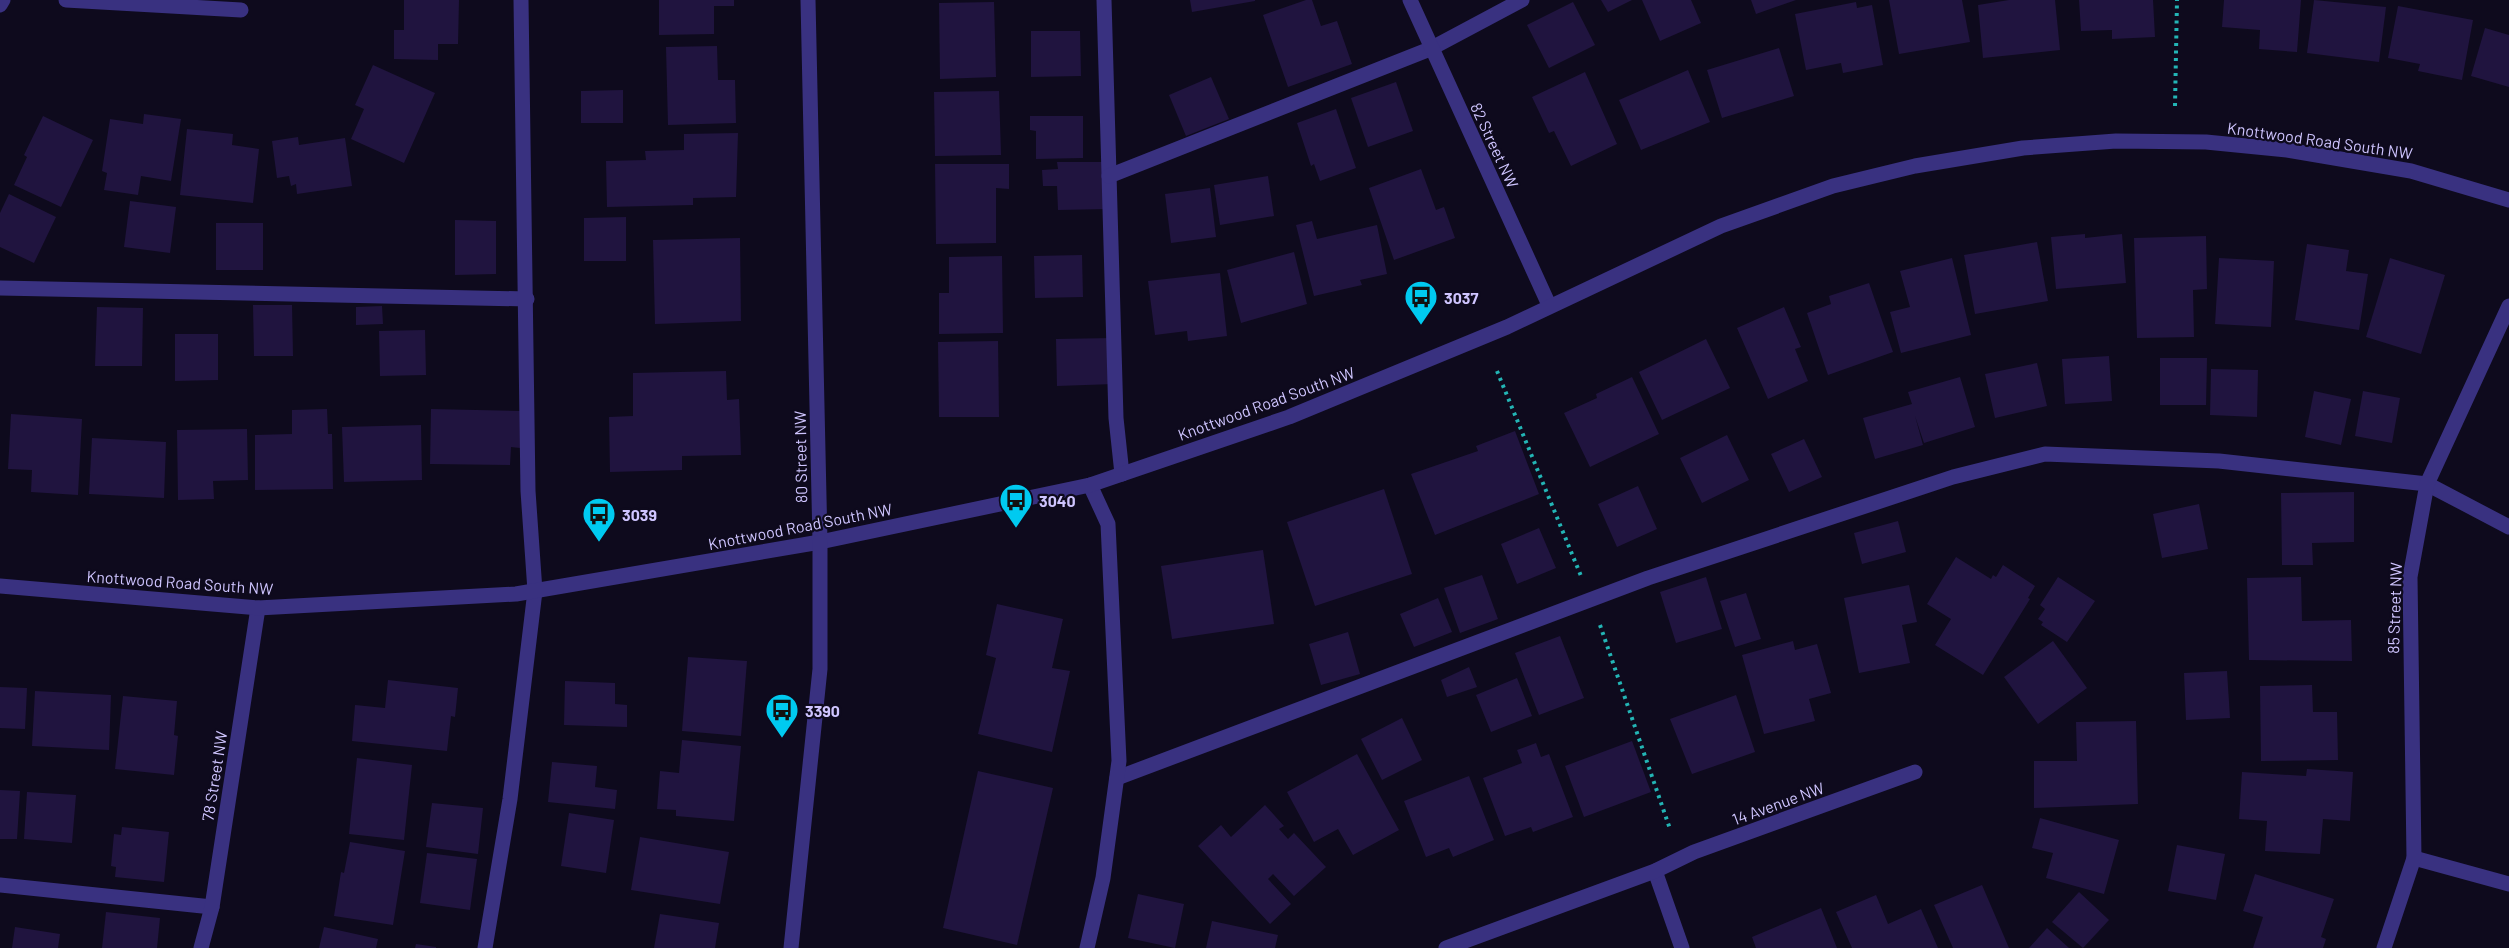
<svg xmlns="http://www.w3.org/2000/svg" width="2509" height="948" viewBox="0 0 2509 948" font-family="Barlow,sans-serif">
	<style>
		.building { fill: #20143f }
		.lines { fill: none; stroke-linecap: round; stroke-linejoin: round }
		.path { stroke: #23b5b5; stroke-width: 4; stroke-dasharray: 3 4.5; stroke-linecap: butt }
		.service { stroke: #393180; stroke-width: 15 }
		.minor { stroke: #393180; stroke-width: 15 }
		.tertiary { stroke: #393180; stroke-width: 15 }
		.labels { text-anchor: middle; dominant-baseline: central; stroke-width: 4.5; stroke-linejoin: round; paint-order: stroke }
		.street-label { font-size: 16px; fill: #cfc5ff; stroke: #0e0a1d }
		.poi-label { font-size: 16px; font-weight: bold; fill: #cfc5ff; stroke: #0e0a1d; text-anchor: start }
	</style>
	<rect width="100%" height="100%" fill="#0e0a1d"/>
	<g class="building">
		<path d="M404,0H459L458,44H438V60L394,59V30H404Z"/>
		<path d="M659,0H734V6H714V34L659,35Z"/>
		<path d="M1190,0H1255V1L1192,12Z"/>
		<path d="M1306,0H1312L1321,26L1337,21L1352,64L1288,87L1263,15Z"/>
		<path d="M1601,0H1632L1608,12Z"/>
		<path d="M1642,0H1691L1701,23L1660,41Z"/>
		<path d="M1751,0H1796L1756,14Z"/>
		<path d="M1889,0H1962L1970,42L1899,54Z"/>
		<path d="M2009,0H2055L2060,50L1983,58L1978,5Z"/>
		<path d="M2079,0H2153L2155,37L2112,39V30L2081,31Z"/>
		<path d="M2224,0H2301L2297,52L2259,49L2260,30L2222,27Z"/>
		<path d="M2314,0L2386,7L2379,62L2307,53Z"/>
		<path d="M994,2L996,77L940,79L939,3Z"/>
		<path d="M1573,2L1595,45L1549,68L1527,25Z"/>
		<path d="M1856,2L1857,8L1872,5L1883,65L1843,73L1841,63L1806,70L1795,14Z"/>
		<path d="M2398,6L2473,20L2462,80L2418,71L2420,64L2388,58Z"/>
		<path d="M2485,28L2509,35V87L2471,76Z"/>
		<path d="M1031,31H1080L1081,76L1031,77Z"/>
		<path d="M717,46L718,80H735L736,123L668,125L666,47Z"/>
		<path d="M1779,48L1794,96L1722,118L1707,70Z"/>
		<path d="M373,65L435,93L404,163L351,139L364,109L355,105Z"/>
		<path d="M1688,70L1710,122L1641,150L1619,100Z"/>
		<path d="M1585,72L1617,144L1571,166L1554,131L1549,133L1532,97Z"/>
		<path d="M1211,77L1229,119L1186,136L1169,95Z"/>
		<path d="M1396,82L1413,131L1368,147L1351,98Z"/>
		<path d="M623,90V123H581V91Z"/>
		<path d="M999,91L1001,155L935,156L934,92Z"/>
		<path d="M1336,109L1356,168L1320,181L1314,164L1311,166L1297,123Z"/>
		<path d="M144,114L181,119L171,181L141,176L138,195L104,190L107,173L102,171L110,119L143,124Z"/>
		<path d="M43,116L93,140L61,207L14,185L27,157L24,155Z"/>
		<path d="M1030,116H1083V158L1036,159V131L1030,130Z"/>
		<path d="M187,129L233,134L232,145L259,149L253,203L180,195Z"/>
		<path d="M738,133L736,197L693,198V205L607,207L606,161L646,160L645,151L684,150V134Z"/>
		<path d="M298,137L299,145L345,138L352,186L297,194L296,184L291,186L289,176L277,178L272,141Z"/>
		<path d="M1057,162H1108V209L1058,210L1057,186H1043L1042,170L1058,169Z"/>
		<path d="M935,164H1009V189L996,188V243L936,244Z"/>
		<path d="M1421,169L1436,210L1444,207L1455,238L1394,260L1369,188Z"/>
		<path d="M1268,176L1274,216L1220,225L1214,185Z"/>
		<path d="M1210,188L1216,237L1171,243L1165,194Z"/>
		<path d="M9,194L56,217L34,263L0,247V213Z"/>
		<path d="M130,201L176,207L170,253L124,247Z"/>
		<path d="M626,217V261H584V218Z"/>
		<path d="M455,220L496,221V274L455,275Z"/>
		<path d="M1312,221L1317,239L1377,225L1387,274L1360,280L1362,285L1314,296L1296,225Z"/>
		<rect x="216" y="223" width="47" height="47"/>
		<path d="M2085,234V238L2122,234L2126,283L2056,289L2051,237Z"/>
		<path d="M2206,236L2207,289L2193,290L2194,337L2137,338L2134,238Z"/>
		<path d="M740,238L741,321L655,324L653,240Z"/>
		<path d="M2037,242L2048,301L1975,314L1964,255Z"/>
		<path d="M2307,244L2349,250L2346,271L2368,274L2359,330L2295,320Z"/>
		<path d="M1294,252L1307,304L1241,323L1227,270Z"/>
		<path d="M1082,255L1083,297L1035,298L1034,256Z"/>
		<path d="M1002,256L1003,333L939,334V293H949V257Z"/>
		<path d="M1952,258L1971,335L1901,353L1890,312L1910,307L1900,271Z"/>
		<path d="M2219,258L2274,261L2271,327L2215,324Z"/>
		<path d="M2390,258L2445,275L2421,354L2366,337Z"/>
		<path d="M1220,273L1227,336L1188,341L1187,331L1155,335L1148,281Z"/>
		<path d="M1869,283L1893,352L1828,375L1807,313L1831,304L1829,296Z"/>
		<path d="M253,305H292L293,356H254Z"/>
		<path d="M382,306L383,324L356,325V307Z"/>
		<path d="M97,307L143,308L142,366H95Z"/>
		<path d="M1784,307L1801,347L1795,349L1808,381L1768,399L1737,328Z"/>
		<path d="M425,330L426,375L380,376L379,331Z"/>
		<path d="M175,334H218V380L175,381Z"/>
		<path d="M1113,338L1114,384L1057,386L1056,339Z"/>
		<path d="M1706,339L1730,388L1662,420L1639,372Z"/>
		<path d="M998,341L999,417H939L938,342Z"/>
		<path d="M2109,356L2112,401L2065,404L2062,359Z"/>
		<path d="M2160,358H2207L2206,405H2160Z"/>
		<path d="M2037,363L2047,406L1995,418L1985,374Z"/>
		<path d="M2211,369L2258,370L2257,417L2210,415Z"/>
		<path d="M726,371L727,400L739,399L741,455L682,456V470L610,472L609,417L633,416V373Z"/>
		<path d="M1632,377L1659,434L1590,467L1564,413L1597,398L1596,394Z"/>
		<path d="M1960,377L1975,427L1924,443L1915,416L1923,445L1875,459L1863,418L1912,404L1908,392Z"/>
		<path d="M2314,391L2351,399L2341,445L2305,437Z"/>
		<path d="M2363,391L2400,398L2392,443L2355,436Z"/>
		<path d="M327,409L328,434H332L333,489L255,490V435L292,434V410Z"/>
		<path d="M431,409L521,411L520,448L511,447L510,465L430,464Z"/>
		<path d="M11,414L82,419L78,495L31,492L32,470L8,469Z"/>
		<path d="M421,425L422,480L344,482L342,427Z"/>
		<path d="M247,429L248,480L213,481L214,499L178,500L177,430Z"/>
		<path d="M1515,431L1539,494L1435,535L1411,474L1478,451L1476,446Z"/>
		<path d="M1727,435L1749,480L1702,503L1680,458Z"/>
		<path d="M92,438L166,442L164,498L89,494Z"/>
		<path d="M1804,439L1822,477L1789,492L1771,454Z"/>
		<path d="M1638,486L1657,529L1617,547L1598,504Z"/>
		<path d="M1384,489L1412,574L1315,606L1287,522Z"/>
		<path d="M2354,492V542L2312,543L2313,565H2282L2281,493Z"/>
		<path d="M2199,504L2208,549L2162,558L2153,514Z"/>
		<path d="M1898,521L1906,552L1862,564L1854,533Z"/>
		<path d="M1539,528L1556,568L1517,584L1501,544Z"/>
		<path d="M1263,550L1274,624L1172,639L1161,566Z"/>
		<path d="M1956,557L1991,579L1993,575L1996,577L2003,565L2035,586L2028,598L2030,599L1983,675L1935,645L1951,619L1927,604Z"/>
		<path d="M1482,575L1498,619L1460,633L1444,588Z"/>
		<path d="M1706,577L1722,629L1676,643L1660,592Z"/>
		<path d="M2058,577L2095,601L2067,642L2041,625L2043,622L2038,619L2045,609L2040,605Z"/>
		<path d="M2301,577L2302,621L2351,620L2352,661L2249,660L2247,578Z"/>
		<path d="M1909,585L1917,622L1902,625L1910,663L1859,673L1844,598Z"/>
		<path d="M1746,593L1761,639L1735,647L1720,601Z"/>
		<path d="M1438,598L1452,632L1414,647L1400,614Z"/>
		<path d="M997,604L1063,619L1052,668L1070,671L1052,752L978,734L996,658L986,655Z"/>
		<path d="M1348,632L1360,674L1321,685L1309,644Z"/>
		<path d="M1560,636L1584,698L1539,715L1515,653Z"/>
		<path d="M1793,641L1795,650L1817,644L1831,693L1809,699L1815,721L1764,734L1742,655Z"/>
		<path d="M2053,641L2087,688L2038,724L2004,677Z"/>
		<path d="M688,657L747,661L741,736L682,731Z"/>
		<path d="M1469,667L1477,687L1447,697L1441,680Z"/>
		<path d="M2227,671L2230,718L2186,720L2184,673Z"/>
		<path d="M1517,678L1532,716L1491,732L1476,695Z"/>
		<path d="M388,680L458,688L455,717L451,716L447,751L352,741L355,705L385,708Z"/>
		<path d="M565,681L615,683V704L627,705V727L564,725Z"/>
		<path d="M2312,685L2313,712H2337L2338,760L2261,761L2260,686Z"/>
		<path d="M0,687L27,688L25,729L0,728Z"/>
		<path d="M35,691L111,695L109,750L32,746Z"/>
		<path d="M1736,695L1755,752L1692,774L1670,719Z"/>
		<path d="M123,696L177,701L174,735L178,736L174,775L115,769Z"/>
		<path d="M1402,718L1422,760L1382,780L1361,739Z"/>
		<path d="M2136,721L2138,804L2034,808V761H2077L2076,722Z"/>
		<path d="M682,740L741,746L734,821L676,816V810L657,809L660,771L679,773Z"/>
		<path d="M1632,741L1651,792L1584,817L1565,766Z"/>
		<path d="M1536,743L1541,757L1549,754L1573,817L1533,832L1531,827L1505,836L1483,778L1522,763L1517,750Z"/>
		<path d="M1357,754L1399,830L1353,855L1338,829L1314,842L1287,792Z"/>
		<path d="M357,758L412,765L404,840L349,834Z"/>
		<path d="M552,762L597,766L595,787L617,790L615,809L548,802Z"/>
		<path d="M2307,769L2353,772L2350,821L2323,819L2320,854L2265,851L2267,821L2239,819L2242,772L2306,776Z"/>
		<path d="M978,771L1053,788L1017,945L943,928Z"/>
		<path d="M1469,776L1494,840L1453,857L1449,848L1426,857L1404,801Z"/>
		<path d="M0,790L20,791L17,839H0Z"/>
		<path d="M27,792L76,795L72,843L24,839Z"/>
		<path d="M432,803L483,808L478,854L426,847Z"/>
		<path d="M1265,805L1284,826L1279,829L1288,839L1294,833L1326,867L1294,896L1273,874L1268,879L1291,904L1270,924L1198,846L1221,825L1231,837Z"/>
		<path d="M569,813L614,820L606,873L561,866Z"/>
		<path d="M2040,818L2119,840L2104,894L2046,878L2053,853L2032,848Z"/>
		<path d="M122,827L169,832L164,882L115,877L116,867L111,866L114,834L121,835Z"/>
		<path d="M640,837L729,852L720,904L631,890Z"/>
		<path d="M350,842L405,851L393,925L334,916L341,872L344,873Z"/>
		<path d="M2177,845L2225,854L2216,900L2168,891Z"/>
		<path d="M427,853L477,859L470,910L420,903Z"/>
		<path d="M2255,874L2334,899L2321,937L2326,939L2323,948H2253L2263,917L2243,911Z"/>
		<path d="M1982,885L2009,948H1953L1934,905Z"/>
		<path d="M2079,892L2109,920L2083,948L2052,922Z"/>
		<path d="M1138,894L1184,904L1175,948L1128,938Z"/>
		<path d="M1876,895L1888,924L1921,909L1938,948H1852L1836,912Z"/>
		<path d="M1821,908L1837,948H1756L1752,937Z"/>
		<path d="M106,912L160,918L157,948H102Z"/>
		<path d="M660,914L719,923L715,948H654Z"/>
		<path d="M1212,921L1278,935L1275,948H1206Z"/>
		<path d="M15,927L60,934L58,948H12Z"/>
		<path d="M324,927L378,939L376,948H319Z"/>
		<path d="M2047,928L2069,948H2029Z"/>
		<path d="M416,944L436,947V948H415Z"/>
	</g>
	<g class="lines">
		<g class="path">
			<path d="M2175,106L2177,0"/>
			<path d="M1497,371L1581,576"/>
			<path d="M1600,625L1670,829"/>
		</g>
		<g class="service">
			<path d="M1104,0L1116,418L1122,474"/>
			<path d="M1109,176L1430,49L1522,0"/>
			<path d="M0,288L527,299"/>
			<path d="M1117,778L1648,578L1953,477L2045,454L2219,461L2427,484L2509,527"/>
			<path d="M0,885L212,907"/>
			<path d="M485,948L510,799L535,591L528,491L521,0"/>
			<path d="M1087,948L1103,878L1119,761L1108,524L1090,485"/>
		</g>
		<g class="minor">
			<path d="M66,0L241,10"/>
			<path d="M808,0L820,542"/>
			<path d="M1410,0L1549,305"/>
			<path d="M0,5L3,0"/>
			<path d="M2414,858L2509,884"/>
			<path d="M1655,871L1682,948"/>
			<path d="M201,948L212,907L258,608"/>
			<path d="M1446,948L1655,871L1694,852L1915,772"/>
			<path d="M2384,948L2414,858L2410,577L2427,484L2509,306"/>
		</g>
		<g class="tertiary">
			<path d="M0,586L258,608L516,594L820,542L1090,485L1289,417L1507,327L1721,226L1833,186L1915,166L2023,148L2116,141L2206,142L2287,150L2411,171L2509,200"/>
			<path d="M791,948L820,669V542"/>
		</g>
	</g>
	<defs>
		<g id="bus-pin" transform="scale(1.725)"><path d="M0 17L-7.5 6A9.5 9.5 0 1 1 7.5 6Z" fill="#00caf0" stroke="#0e0a1d"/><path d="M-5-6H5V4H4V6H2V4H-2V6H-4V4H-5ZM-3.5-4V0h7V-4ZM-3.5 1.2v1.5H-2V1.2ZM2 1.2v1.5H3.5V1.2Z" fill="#111"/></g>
	</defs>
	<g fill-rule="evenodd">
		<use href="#bus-pin" x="1421" y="297"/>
		<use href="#bus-pin" x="1016" y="500"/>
		<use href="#bus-pin" x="599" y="514"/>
		<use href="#bus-pin" x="782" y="710"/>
	</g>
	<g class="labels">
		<g class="street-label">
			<text transform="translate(2320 140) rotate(8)">Knottwood Road South NW</text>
			<text transform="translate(1495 145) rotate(65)">82 Street NW</text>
			<text transform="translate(1266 403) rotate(-20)">Knottwood Road South NW</text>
			<text transform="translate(800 457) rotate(-91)">80 Street NW</text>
			<text transform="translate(800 526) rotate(-11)">Knottwood Road South NW</text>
			<text transform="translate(180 582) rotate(4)">Knottwood Road South NW</text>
			<text transform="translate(2394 608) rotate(-88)">85 Street NW</text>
			<text transform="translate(214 776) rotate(-81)">78 Street NW</text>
			<text transform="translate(1778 803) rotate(-20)">14 Avenue NW</text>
		</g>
		<g class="poi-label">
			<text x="1444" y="297">3037</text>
			<text x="1039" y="500">3040</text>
			<text x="622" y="514">3039</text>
			<text x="805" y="710">3390</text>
		</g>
	</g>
</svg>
